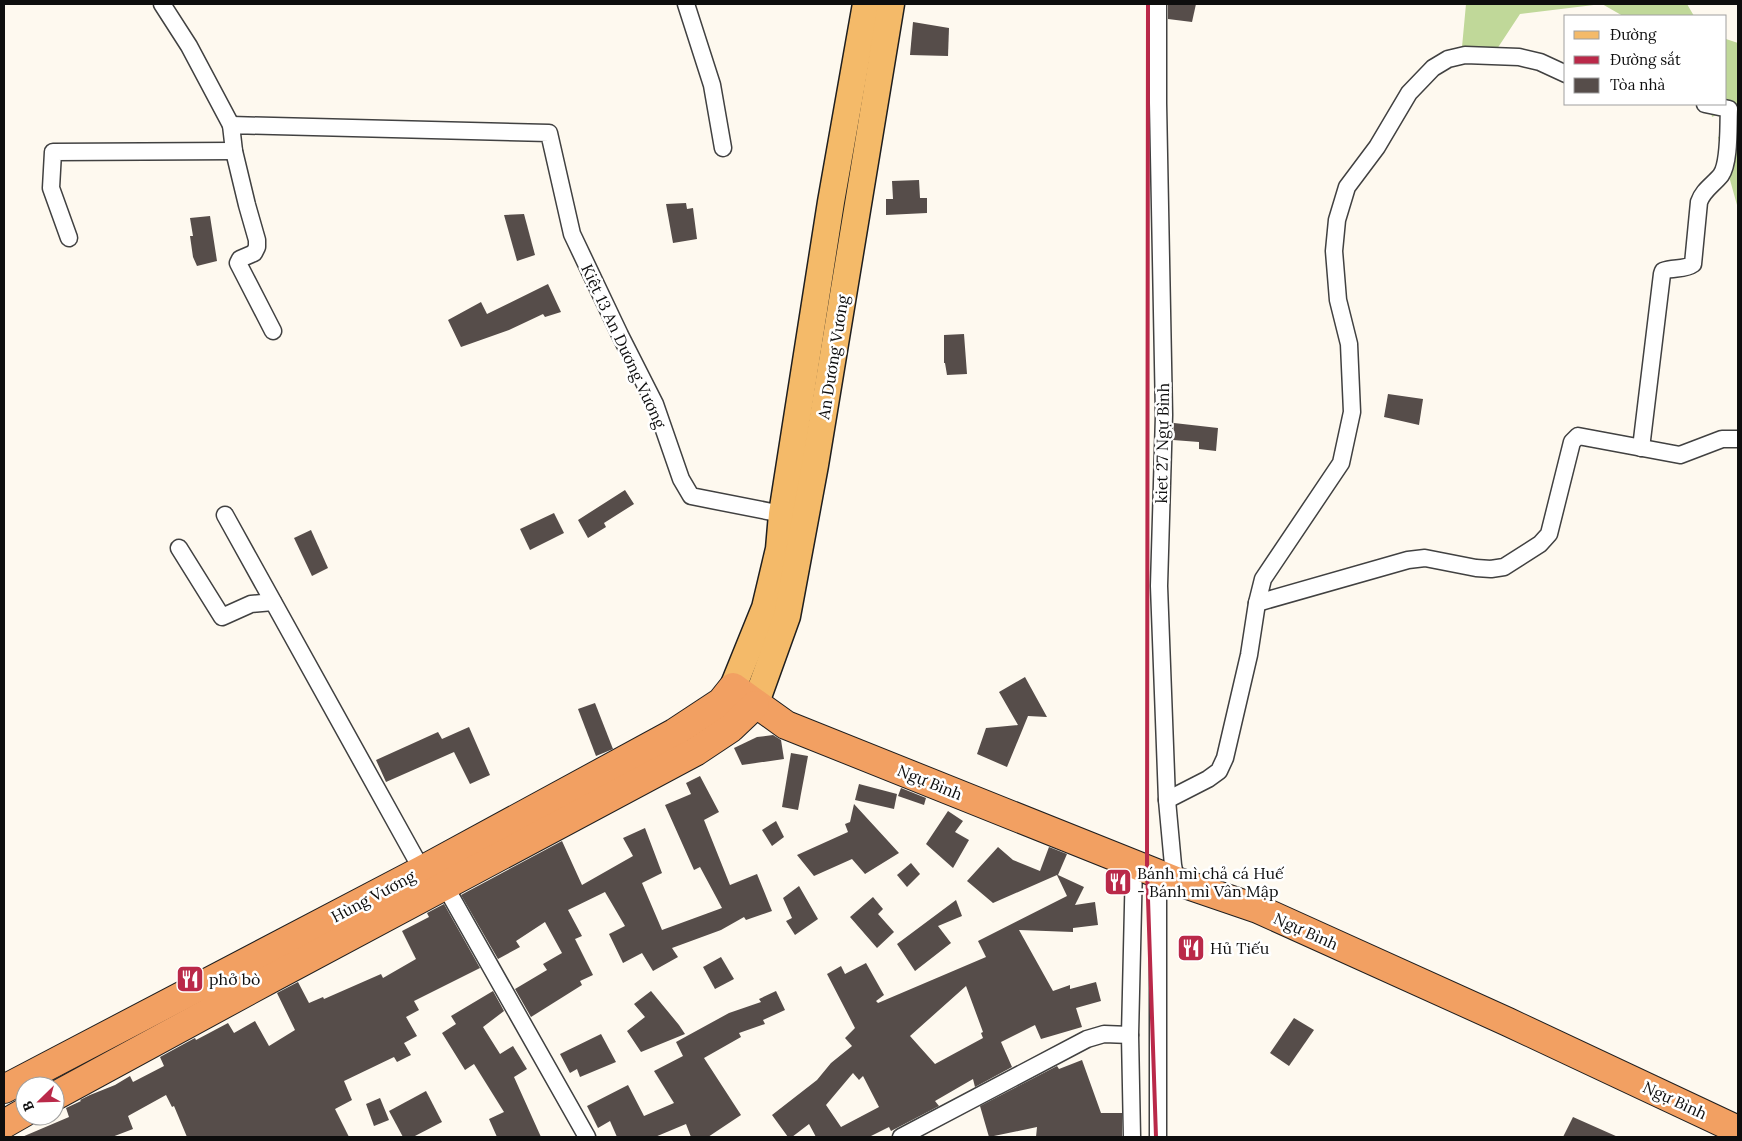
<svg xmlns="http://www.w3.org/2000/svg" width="1742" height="1141" viewBox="0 0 1742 1141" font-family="Lora,serif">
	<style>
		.forest { fill: #c0d899 }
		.building { fill: #564d4a; fill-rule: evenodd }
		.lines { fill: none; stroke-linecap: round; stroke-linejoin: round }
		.minor-casing { stroke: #414141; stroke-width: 19 }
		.primary-casing { stroke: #1f1f1f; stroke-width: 29 }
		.trunk-casing { stroke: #1f1f1f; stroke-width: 30 }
		.minor { stroke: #fff; stroke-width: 16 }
		.primary { stroke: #f4ba69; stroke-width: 26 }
		.trunk { stroke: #f2a062; stroke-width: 28 }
		.rail { stroke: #ba2949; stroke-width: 4 }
		.labels { text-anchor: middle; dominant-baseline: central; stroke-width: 5; stroke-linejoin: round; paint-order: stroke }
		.street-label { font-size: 16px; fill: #0e0e0e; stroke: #fff }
		.poi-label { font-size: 16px; fill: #0e0e0e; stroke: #fff; text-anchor: start }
	</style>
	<rect width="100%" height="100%" fill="#fef9ef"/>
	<g class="forest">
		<path d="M1466,4H1687L1694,16H1623L1602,4L1520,14L1497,49L1462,47Z"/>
		<path d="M1726,39L1738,43V105L1712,117L1709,104H1726Z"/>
		<path d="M1738,128V205H1737L1718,137Z"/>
	</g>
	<g class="building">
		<path d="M1168,4H1196L1192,22L1168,19Z"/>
		<path d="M913,22L949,28L948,56L910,55Z"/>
		<path d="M919,180L920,198H927V213L886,215V199H893L892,181Z"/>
		<path d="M686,203L687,209L693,208L697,239L673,243L666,204Z"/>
		<path d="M524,214L535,255L517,261L504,215Z"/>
		<path d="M210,216L217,261L197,266L193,257L190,236H193L190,218Z"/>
		<path d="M548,284L561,312L545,317L543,314L509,330L461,347L448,320L481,302L487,314Z"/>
		<path d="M964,334L967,374L947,375L945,363H944V335Z"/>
		<path d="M1388,394L1423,399L1419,425L1384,417Z"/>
		<path d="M1174,423L1218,428L1216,451L1199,449V442L1173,440Z"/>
		<path d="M625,490L634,504L604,523L606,527L588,538L578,520Z"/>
		<path d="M554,513L564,533L530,550L520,529Z"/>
		<path d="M311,530L328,568L312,576L294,538Z"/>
		<path d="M1025,677L1047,717L1028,716L1007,767L977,754L986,728L1018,725L999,692Z"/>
		<path d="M595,703L613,749L596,756L578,709Z"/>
		<path d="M469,727L490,775L470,784L454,752L386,782L376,760L438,732L442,739Z"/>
		<path d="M773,735L781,740L784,759L742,765L734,748L757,737Z"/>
		<path d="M791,753L808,756L798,810L782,807Z"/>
		<path d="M700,776L719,812L704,820L730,885L757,874L772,911L746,920L744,917L721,930L672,948L678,957L653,971L642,953L623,963L609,934L625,926L605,892L568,910L582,936L575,939L593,975L580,981L582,985L531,1017L515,989L547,970L543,964L562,953L545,922L516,941L520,947L498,959L461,895L562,841L582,885L633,856L623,838L645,828L662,873L642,883L662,930L722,908L700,867L694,870L665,805L691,794L686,783Z"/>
		<path d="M859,784L897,794L894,809L855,800Z"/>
		<path d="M901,788L926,798L924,805L898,796Z"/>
		<path d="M854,804L899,853L865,874L852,859L814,876L797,855L848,832L845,824L850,822Z"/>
		<path d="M948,811L963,821L955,832L969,840L953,868L926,844Z"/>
		<path d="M776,821L784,837L772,846L762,830Z"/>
		<path d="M998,847L1013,860L1040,871L1049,847L1067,854L1058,875L1084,887L1075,905L1095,902L1098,925L1073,928V932L1019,930L1053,991L1070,985V989L1096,982L1101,1001L1076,1008L1082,1027L1041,1039L1035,1025L1001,1042L1012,1067L975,1087L973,1079L935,1101L939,1106L891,1131L889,1127L869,1137H816L809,1124L792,1137H788L772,1115L817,1080L831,1063L852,1046L845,1038L855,1028L827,974L841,966L845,974L866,963L884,995L876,1001L878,1003L986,957L978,941L1067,896L1057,875L993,903L967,881ZM966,986L983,1032L981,1033L983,1038L935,1064L910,1036ZM853,1073L859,1080L863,1076L879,1107L841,1127L826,1105Z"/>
		<path d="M911,863L920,874L907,887L897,875Z"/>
		<path d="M799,886L818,919L795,935L786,921L792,918L783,898Z"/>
		<path d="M873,897L883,909L878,914L894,932L877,948L850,917Z"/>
		<path d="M956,900L962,916L938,926L951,943L915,971L897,944Z"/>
		<path d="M444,904L480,968L414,1001L419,1010L406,1017L417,1036L404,1043L411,1055L397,1062L394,1057L344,1081L352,1100L335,1109L349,1137H187L174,1106L172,1107L166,1095L128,1116L133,1129L112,1137H22L69,1117L66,1108L81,1101L80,1100L90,1095L115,1085L130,1076L133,1082L164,1066L160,1057L193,1039L195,1038L196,1040L228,1023L234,1033L255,1021L269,1046L295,1030L277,993L298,982L309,1003L323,997L324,999L381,974L383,978L416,959L402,931L429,917L427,913Z"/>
		<path d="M721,957L734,979L715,989L703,967Z"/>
		<path d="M493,991L504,1011L483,1027L500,1054L513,1046L527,1069L514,1077L541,1137H497L489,1119L504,1112L474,1064L465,1070L442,1033L456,1024L451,1016Z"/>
		<path d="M651,991L679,1025L685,1034L641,1052L627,1031L645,1017L634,1004Z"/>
		<path d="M776,991L785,1010L763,1020L765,1024L739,1033L741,1037L704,1058L741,1115L708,1137H691L686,1124L655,1137H617L610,1121L598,1128L587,1106L628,1085L644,1116L674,1103L654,1071L683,1056L676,1042L729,1013L761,1002L759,999Z"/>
		<path d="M1294,1018L1314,1030L1289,1066L1270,1053Z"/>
		<path d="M601,1034L616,1062L580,1077L577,1069L570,1073L560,1054Z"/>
		<path d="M1082,1060L1101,1113H1122V1136L1036,1137L1037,1127L989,1137L980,1106L1057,1066L1059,1069Z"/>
		<path d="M426,1091L442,1122L413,1137H403L389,1111Z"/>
		<path d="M380,1098L389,1120L374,1126L366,1104Z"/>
		<path d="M1573,1117L1618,1137H1563Z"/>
	</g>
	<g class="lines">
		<g class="minor-casing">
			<g id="minor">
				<path d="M162,4L189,46L231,125"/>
				<path d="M686,4L712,85L723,148"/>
				<path d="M1158,4V103L1164,415L1159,586L1167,800L1173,865L1176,881"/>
				<path d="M69,238L51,188L53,152L234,151"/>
				<path d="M273,331L238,263L240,259L254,253L257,247V240L247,205L234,151L231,125L549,133L572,234L620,335L655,404L681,479L691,496L782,514"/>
				<path d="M1641,448L1662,274L1663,271C1673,267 1685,270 1693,264L1699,202C1703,190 1713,185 1721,175C1730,162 1728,125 1729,109L1705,104"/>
				<path d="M225,515L422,870"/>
				<path d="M179,548L222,617L251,604L273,602"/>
				<path d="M1257,603L1408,560L1425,558L1476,568L1491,569L1504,567L1540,544L1549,534L1572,442L1578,436L1680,455L1722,439H1738"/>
				<path d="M1167,800L1208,779L1219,771L1225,758L1249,655L1257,603L1263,579L1341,463L1352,412L1349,344L1338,300L1334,251L1337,220L1347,187L1377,147L1409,93L1433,68L1448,59L1465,55L1519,57L1540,62L1566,74"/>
				<path d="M1158,874V1137"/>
				<path d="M445,886L587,1137"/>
				<path d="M1130,1035L1134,864"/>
				<path d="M901,1137L1087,1039L1104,1034L1130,1035L1132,1137"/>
			</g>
		</g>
		<g class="primary-casing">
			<g id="primary">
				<path d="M733,687L765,608L779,549L782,514L831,202L866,4"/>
				<path d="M755,705L787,616L815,465L891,4"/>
			</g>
		</g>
		<g class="trunk-casing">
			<g id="trunk">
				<path d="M4,1089L422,870L674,733L721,702L733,687L786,725L1176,881L1258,909L1508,1022L1738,1130"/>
				<path d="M55,1096L272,978L695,752L731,728L755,705"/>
				<path d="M4,1124L25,1112"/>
			</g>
		</g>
		<use href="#minor" class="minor"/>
		<use href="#primary" class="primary"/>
		<use href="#trunk" class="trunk"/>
		<path class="rail" d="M1148,4L1147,869L1156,1137"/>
	</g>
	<defs>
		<g id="restaurant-square" transform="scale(1.4375)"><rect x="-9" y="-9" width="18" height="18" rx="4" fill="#ba2949" stroke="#fff"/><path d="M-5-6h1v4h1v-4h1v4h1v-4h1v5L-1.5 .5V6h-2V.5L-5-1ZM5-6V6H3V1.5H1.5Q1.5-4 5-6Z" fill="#fff"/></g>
	</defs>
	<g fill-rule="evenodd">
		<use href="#restaurant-square" x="1118" y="882"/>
		<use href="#restaurant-square" x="1191" y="948"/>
		<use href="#restaurant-square" x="190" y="979"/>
	</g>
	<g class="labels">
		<g class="street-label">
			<text transform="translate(624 346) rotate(65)">Kiệt 13 An Dương Vương</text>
			<text transform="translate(833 357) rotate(-81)">An Dương Vương</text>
			<text transform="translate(1162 443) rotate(-89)">kiet 27 Ngự Bình</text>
			<text transform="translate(930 782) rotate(22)">Ngự Bình</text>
			<text transform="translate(373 896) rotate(-28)">Hùng Vương</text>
			<text transform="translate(1306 931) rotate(24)">Ngự Bình</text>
			<text transform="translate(1675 1100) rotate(25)">Ngự Bình</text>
		</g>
		<g class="poi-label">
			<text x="1137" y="873">Bánh mì chả cá Huế<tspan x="1137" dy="18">- Bánh mì Vân Mập</tspan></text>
			<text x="1210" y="948">Hủ Tiếu</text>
			<text x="209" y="979">phở bò</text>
		</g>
	</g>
	<rect width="1742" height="1141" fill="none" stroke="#0e0e0e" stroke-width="10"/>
	<rect x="1564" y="15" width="162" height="90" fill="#ffffff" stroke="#9f9f9f"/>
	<rect x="1574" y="31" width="25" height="8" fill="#f4ba69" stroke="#9f9f9f"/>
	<text x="1610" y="40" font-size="15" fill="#0e0e0e">Đường</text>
	<rect x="1574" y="56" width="25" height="8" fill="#ba2949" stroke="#9f9f9f"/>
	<text x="1610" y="65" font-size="15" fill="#0e0e0e">Đường sắt</text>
	<rect x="1574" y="78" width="25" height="15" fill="#564d4a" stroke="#9f9f9f"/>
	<text x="1610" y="90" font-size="15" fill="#0e0e0e">Tòa nhà</text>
	<g transform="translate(40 1101) rotate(247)"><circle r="24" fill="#ffffff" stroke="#9f9f9f"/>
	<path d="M0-4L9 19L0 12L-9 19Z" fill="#ba2949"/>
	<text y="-8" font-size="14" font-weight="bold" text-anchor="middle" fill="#0e0e0e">B</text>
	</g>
</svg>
